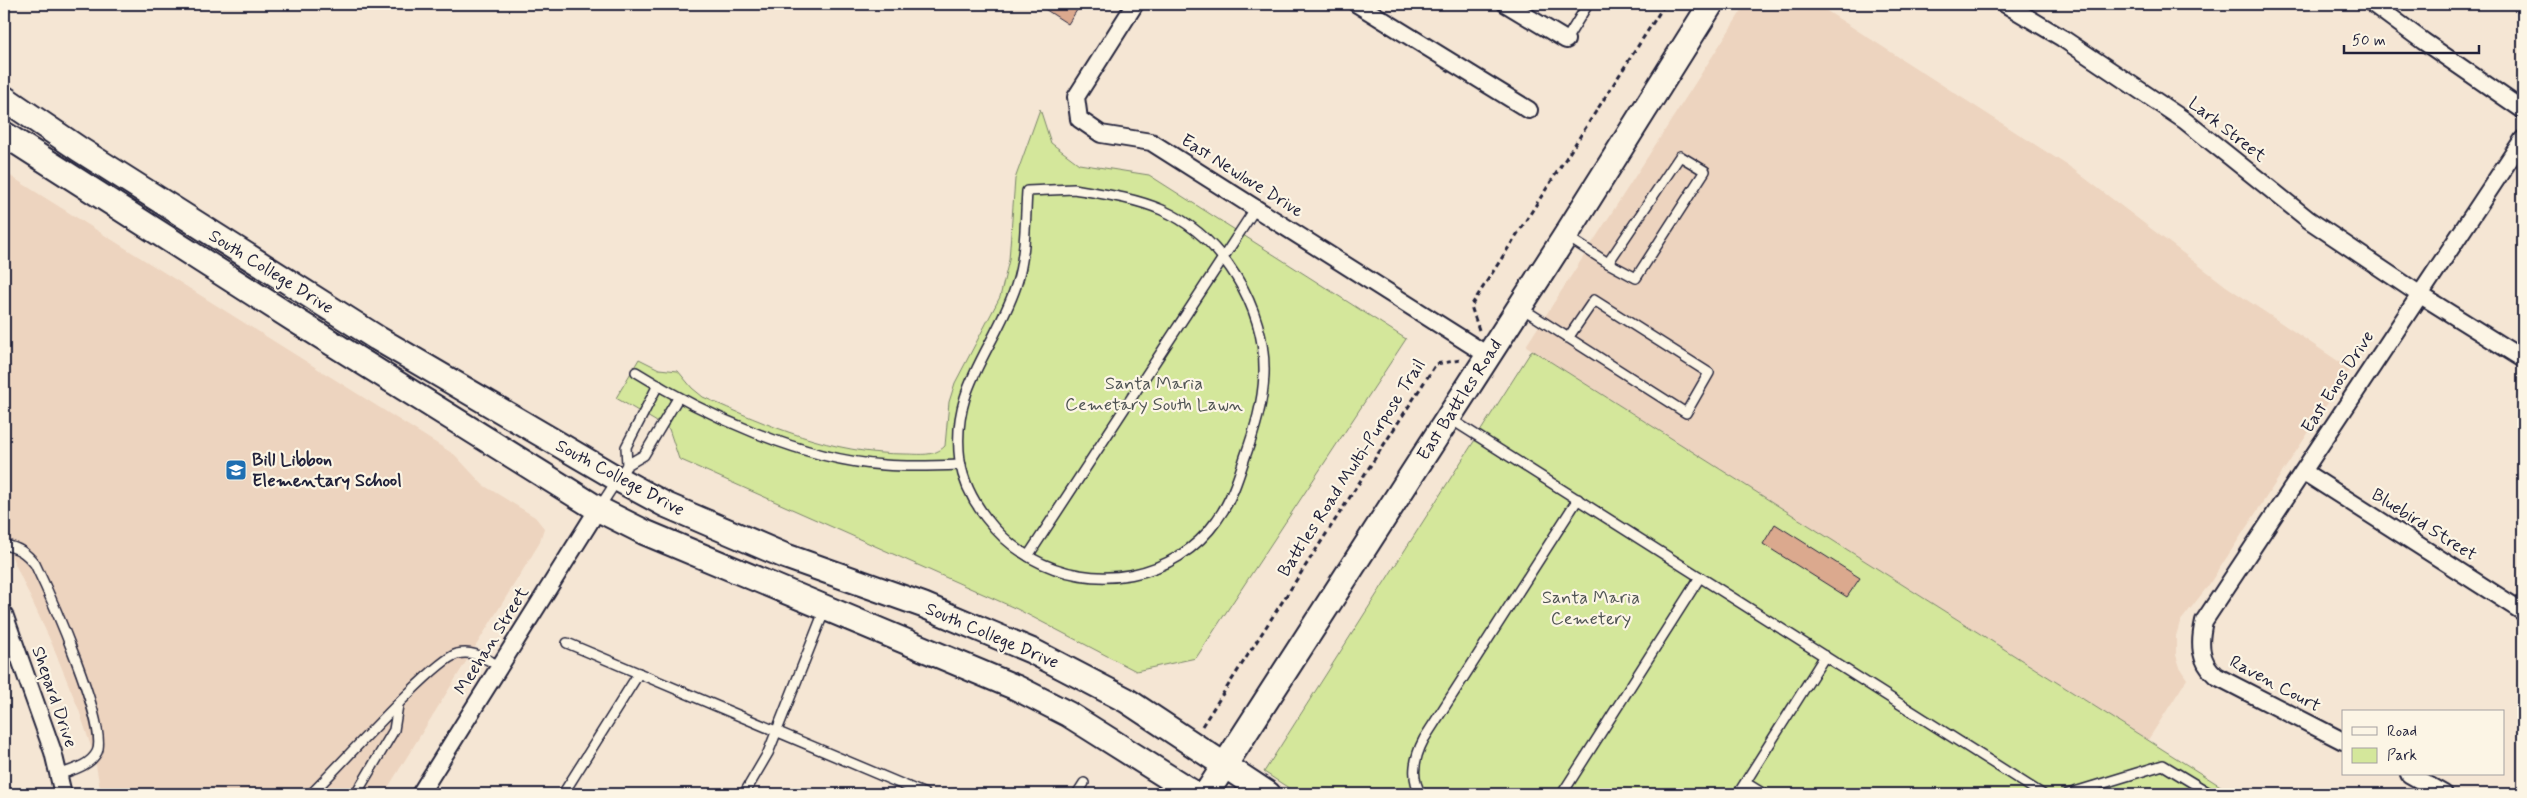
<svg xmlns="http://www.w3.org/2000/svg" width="2527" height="798" viewBox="0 0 2527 798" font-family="Mynerve,sans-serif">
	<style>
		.built { fill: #edd4bf }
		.green { fill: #d4e79b; stroke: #7b846b }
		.building { fill: #dba98e; stroke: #22223b }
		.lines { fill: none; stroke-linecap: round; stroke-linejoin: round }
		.lane-casing { stroke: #22223b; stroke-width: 12 }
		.street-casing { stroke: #22223b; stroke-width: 20 }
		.secondary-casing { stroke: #22223b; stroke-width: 28 }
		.path { stroke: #22223b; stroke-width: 3; stroke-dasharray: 5 4; stroke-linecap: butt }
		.lane { stroke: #fcf5e5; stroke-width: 9 }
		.street { stroke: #fcf5e5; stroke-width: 16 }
		.secondary { stroke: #fcf5e5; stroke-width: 24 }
		.labels { text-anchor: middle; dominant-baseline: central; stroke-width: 4.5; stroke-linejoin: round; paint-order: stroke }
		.street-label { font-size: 18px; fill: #22223b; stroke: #fcf5e5 }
		.park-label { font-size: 18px; fill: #4e5353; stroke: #fcf5e5 }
		.poi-label { font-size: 18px; font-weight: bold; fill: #22223b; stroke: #fcf5e5; text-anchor: start }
	</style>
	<rect width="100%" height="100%" fill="#f5e6d4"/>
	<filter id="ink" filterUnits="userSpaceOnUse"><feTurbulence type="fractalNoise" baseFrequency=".02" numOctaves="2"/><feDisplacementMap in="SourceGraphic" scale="10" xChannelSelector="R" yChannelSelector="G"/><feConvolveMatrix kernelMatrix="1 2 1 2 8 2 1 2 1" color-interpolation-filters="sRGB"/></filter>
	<g filter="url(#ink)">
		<g class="built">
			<path d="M1746,4H1816L2073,169L2226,286L2350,369L2208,586L2180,622L2176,636V655L2181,670L2187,679L2148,740L1526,346Z"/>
			<path d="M4,172L455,455L483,485L535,517L544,528L539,544L384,794H101L95,759L79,710L52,644L4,540Z"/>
		</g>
		<g class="green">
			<path d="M1040,109L1051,143L1079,164L1149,175L1406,339L1196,658L1136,671L1017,609L679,459L669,429L616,398L639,359L659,369L678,371L692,388L703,397C769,426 832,454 905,454C920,454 934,457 945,446L949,402L955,383L1000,297L1009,260L1015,179Z"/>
			<path d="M1532,350L2233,794H1298L1264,772Z"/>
		</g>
		<g class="building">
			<path d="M1037,4H1081L1068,24Z"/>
			<path d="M1775,524L1860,578L1847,597L1763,544Z"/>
		</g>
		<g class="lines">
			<g class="lane-casing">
				<g id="lane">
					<path d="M1566,40L1588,4"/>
					<path d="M1680,156L1705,171L1636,278L1608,263Z"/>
					<path d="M1074,189C1104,194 1134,198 1162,210C1223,237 1266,308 1264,374C1263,403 1255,429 1245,457C1238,479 1231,501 1217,520C1175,580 1093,593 1031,558C998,539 966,500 960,461C950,387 994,351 1016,286C1026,256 1025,222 1027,191Z"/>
					<path d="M1566,236L1608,263"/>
					<path d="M1520,307L1686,413L1709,373L1594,300L1568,338"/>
					<path d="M636,372C704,415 803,460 884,465C910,467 935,466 961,465"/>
					<path d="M1449,418L2042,794"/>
					<path d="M627,465L626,447L658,385"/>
					<path d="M599,508L627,465L644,455L678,398"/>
					<path d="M4,545C19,548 25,552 35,564C49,593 109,727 97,752C90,766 72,770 58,775"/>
					<path d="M1028,556L1255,209"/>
					<path d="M567,643L925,794"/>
					<path d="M1746,783L1764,794"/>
					<path d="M311,794C335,771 434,660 457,654C474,650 485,659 500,666"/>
					<path d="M356,794L394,730L398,705"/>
					<path d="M563,794L639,673"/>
					<path d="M744,794L768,753L825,609"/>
					<path d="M1077,794L1084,783"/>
					<path d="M1421,794C1410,777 1415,756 1424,739L1578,499"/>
					<path d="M1562,794L1700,577"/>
					<path d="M1738,794L1825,656"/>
					<path d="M2068,794L2163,765L2211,794"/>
				</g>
			</g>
			<g class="street-casing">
				<g id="street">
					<path d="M1135,4L1076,97L1079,119L1101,134L1151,142L1489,356"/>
					<path d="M1357,4L1529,110"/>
					<path d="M1506,4L1566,40"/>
					<path d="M2005,4L2062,38L2184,120L2309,220L2419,294L2523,359"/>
					<path d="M2373,4L2423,41L2523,110"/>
					<path d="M2304,472L2523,612"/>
					<path d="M4,614L53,752L63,794"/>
					<path d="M2343,741L2216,676C2199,661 2199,643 2204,621L2523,139"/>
					<path d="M2409,774L2444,794"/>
					<path d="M420,794L598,509"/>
				</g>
			</g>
			<g class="secondary-casing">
				<g id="secondary">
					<path d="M4,98L79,149L377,338L618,479L666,505L785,556L923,605L1032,651L1126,700L1268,794"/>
					<path d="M4,134L295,320L598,509L644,532L1017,688L1068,714L1195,794"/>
					<path d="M1206,794L1566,235L1711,4"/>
				</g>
			</g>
			<g class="path">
				<path d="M1479,330L1471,306L1665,4"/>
				<path d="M1202,726L1436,364L1461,360"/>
			</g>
			<use href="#lane" class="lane"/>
			<use href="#street" class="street"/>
			<use href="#secondary" class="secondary"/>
		</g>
	</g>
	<defs>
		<g id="school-square" transform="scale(1.125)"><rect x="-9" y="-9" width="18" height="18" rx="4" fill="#1f6fb2" stroke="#fcf5e5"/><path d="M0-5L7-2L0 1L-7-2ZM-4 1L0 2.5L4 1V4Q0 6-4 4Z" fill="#fff"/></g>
	</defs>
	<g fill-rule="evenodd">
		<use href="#school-square" x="236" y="470"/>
	</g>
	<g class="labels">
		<g class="street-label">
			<text transform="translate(2227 130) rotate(38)">Lark Street</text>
			<text transform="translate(1242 176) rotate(32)">East Newlove Drive</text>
			<text transform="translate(271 272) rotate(32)">South College Drive</text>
			<text transform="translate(2338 382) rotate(-57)">East Enos Drive</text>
			<text transform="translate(1460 400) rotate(-57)">East Battles Road</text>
			<text transform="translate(1352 468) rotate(-57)">Battles Road Multi-Purpose Trail</text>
			<text transform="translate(620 478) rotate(28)">South College Drive</text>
			<text transform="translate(2424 525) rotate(32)">Bluebird Street</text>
			<text transform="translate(992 636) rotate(23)">South College Drive</text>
			<text transform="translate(492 641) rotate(-58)">Meehan Street</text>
			<text transform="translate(2275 684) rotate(28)">Raven Court</text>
			<text transform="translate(54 697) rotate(71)">Shepard Drive</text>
		</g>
		<g class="park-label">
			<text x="1154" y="384">Santa Maria<tspan x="1154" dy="21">Cemetary South Lawn</tspan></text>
			<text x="1591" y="598">Santa Maria<tspan x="1591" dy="21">Cemetery</tspan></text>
		</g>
		<g class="poi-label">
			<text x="252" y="460">Bill Libbon<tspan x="252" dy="21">Elementary School</tspan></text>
		</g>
	</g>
	<rect width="2527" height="798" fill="none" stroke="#fcf5e5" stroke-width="20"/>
	<rect x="10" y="10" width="2507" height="778" fill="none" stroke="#22223b" stroke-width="2" filter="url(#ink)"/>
	<rect x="2342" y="710" width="162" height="65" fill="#fcf5e5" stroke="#a5a1a1"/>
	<rect x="2352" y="727" width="25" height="8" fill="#fcf5e5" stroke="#a5a1a1"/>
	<text x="2387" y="736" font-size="15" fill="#22223b">Road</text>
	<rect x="2352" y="748" width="25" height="15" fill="#d4e79b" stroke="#a5a1a1"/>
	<text x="2387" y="760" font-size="15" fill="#22223b">Park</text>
	<path d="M2344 45v8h135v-8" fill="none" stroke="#22223b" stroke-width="2.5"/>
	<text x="2352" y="45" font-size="15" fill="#22223b" stroke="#fcf5e5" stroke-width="4" paint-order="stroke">50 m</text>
</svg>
